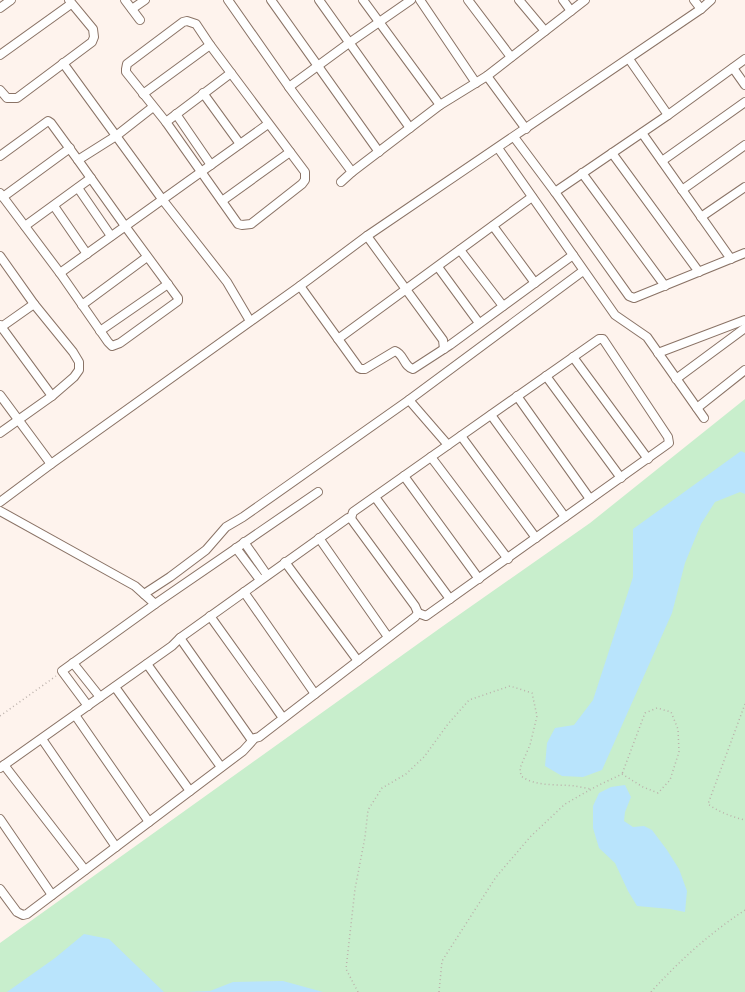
<svg xmlns="http://www.w3.org/2000/svg" width="745" height="992" viewBox="0 0 745 992" font-family="Signika,sans-serif">
	<style>
		.green { fill: #c8eecc }
		.water { fill: #b9e4fc }
		.lines { fill: none; stroke-linecap: round; stroke-linejoin: round }
		.minor-casing { stroke: #8a7366; stroke-width: 10 }
		.path { stroke: #bbb1ab; stroke-width: 1.5; stroke-dasharray: 1 3; stroke-linecap: butt }
		.minor { stroke: #fff; stroke-width: 8 }
	</style>
	<rect width="100%" height="100%" fill="#fef3ed"/>
	<path class="green" d="M745,399V992H0V943L443,626L590,523Z"/>
	<g class="water">
		<path d="M741,451L745,453V494L740,492L715,502L701,524L685,563L672,613L602,770L583,777L562,776L545,766L547,743L555,728L574,725L593,700L633,577V529Z"/>
		<path d="M625,785L631,797L625,812L624,821L633,827L644,826L652,830L667,850L679,869L687,891L685,912L670,909L637,906L628,891L615,863L599,848L593,828V806L599,793L611,787Z"/>
		<path d="M84,934L109,939L164,992H7L55,958Z"/>
		<path d="M283,981L323,992H186L210,991L233,982Z"/>
	</g>
	<g class="lines">
		<g class="minor-casing">
			<g id="minor">
				<path d="M125,0L140,20"/>
				<path d="M228,0L289,87L352,172L341,182"/>
				<path d="M271,0L379,152"/>
				<path d="M319,0L410,128"/>
				<path d="M363,0L440,105"/>
				<path d="M420,0L476,83"/>
				<path d="M468,0L511,57"/>
				<path d="M519,0L545,31"/>
				<path d="M563,0L571,11"/>
				<path d="M694,0L701,9"/>
				<path d="M0,8L11,0"/>
				<path d="M132,9L145,0"/>
				<path d="M187,21L196,24L210,45L305,172V180L302,184L251,224L242,225L238,224L166,122L126,72V69L127,64L183,22Z"/>
				<path d="M0,55L71,4"/>
				<path d="M629,59L668,115"/>
				<path d="M745,59L668,115L555,192L629,296L634,298L745,253"/>
				<path d="M63,63L162,199L227,282L250,321"/>
				<path d="M733,68L745,85"/>
				<path d="M487,76L526,129"/>
				<path d="M289,87L349,43L411,0"/>
				<path d="M0,90L7,98H17L92,42L94,37L93,29L69,0"/>
				<path d="M203,93L240,144"/>
				<path d="M143,94L210,45"/>
				<path d="M176,114L211,165"/>
				<path d="M166,122L231,73"/>
				<path d="M642,133L731,259"/>
				<path d="M514,137L555,192"/>
				<path d="M498,148L615,315L647,337L704,418"/>
				<path d="M612,153L699,272"/>
				<path d="M0,156L48,121L51,123L78,160L116,136L153,107"/>
				<path d="M662,161L745,102"/>
				<path d="M352,172L440,105L487,76L585,0"/>
				<path d="M582,173L665,286"/>
				<path d="M78,188L111,236"/>
				<path d="M682,190L745,145"/>
				<path d="M0,193L60,273L108,342L112,346L120,343L178,301V298L125,226L78,160"/>
				<path d="M3,197L70,148"/>
				<path d="M222,201L290,152"/>
				<path d="M54,206L87,254"/>
				<path d="M701,217L745,187"/>
				<path d="M25,226L91,178"/>
				<path d="M493,226L535,283"/>
				<path d="M367,236L443,340L444,349"/>
				<path d="M460,250L503,306"/>
				<path d="M0,256L34,304L73,352L79,362V370L74,377L52,396L0,433"/>
				<path d="M438,267L479,323"/>
				<path d="M60,273L268,124"/>
				<path d="M300,286L359,368L361,369H365L395,351C404,354 404,367 413,369L450,345L573,255"/>
				<path d="M82,305L147,257"/>
				<path d="M0,325L52,396"/>
				<path d="M0,328L34,304"/>
				<path d="M100,331L168,284"/>
				<path d="M338,339L532,197"/>
				<path d="M658,353L745,320"/>
				<path d="M573,357L648,459"/>
				<path d="M546,376L621,478"/>
				<path d="M676,379L745,328"/>
				<path d="M0,395L51,464"/>
				<path d="M517,396L590,499"/>
				<path d="M697,408L745,370"/>
				<path d="M491,415L565,517"/>
				<path d="M461,436L536,538"/>
				<path d="M431,457L508,559"/>
				<path d="M404,476L479,579"/>
				<path d="M375,497L450,599"/>
				<path d="M0,502L51,464L300,286L367,236L701,9L711,0"/>
				<path d="M0,511L135,586L155,604L318,492"/>
				<path d="M348,518H351L352,520L415,606L418,613L415,617L259,737L251,739L180,638Z"/>
				<path d="M351,518L353,512L448,445"/>
				<path d="M319,538L388,637"/>
				<path d="M244,542L267,575"/>
				<path d="M236,548L260,580"/>
				<path d="M285,562L358,661"/>
				<path d="M244,592L315,694"/>
				<path d="M144,594L170,577L206,550L226,527L243,517L409,400"/>
				<path d="M418,613L426,616L669,443L668,437L603,339H599L448,445L409,400L583,271"/>
				<path d="M210,616L283,718"/>
				<path d="M73,663L100,697"/>
				<path d="M147,664L221,767"/>
				<path d="M115,687L190,791"/>
				<path d="M88,706L62,671L155,604"/>
				<path d="M75,715L149,822"/>
				<path d="M42,739L116,847"/>
				<path d="M4,765L85,870"/>
				<path d="M0,768L172,646L180,638"/>
				<path d="M0,819L52,895"/>
				<path d="M0,889L17,912L23,915L27,914L243,751L253,740"/>
			</g>
		</g>
		<g class="path">
			<path d="M745,704L708,804C719,812 732,817 745,820"/>
			<path d="M0,716L56,676"/>
			<path d="M358,992L346,969L355,889L365,837L368,810L382,788L406,774L424,757L448,724L469,700L510,686L532,693L537,716L530,745L520,768L521,776C536,787 557,784 575,786C580,787 586,788 591,789"/>
			<path d="M439,992L442,961L496,877L531,836L565,804L595,787L622,774L643,787L658,793L670,780L679,752L678,729L671,712L657,708L645,713L622,774"/>
			<path d="M651,992C679,961 710,933 745,910"/>
		</g>
		<use href="#minor" class="minor"/>
	</g>
</svg>
